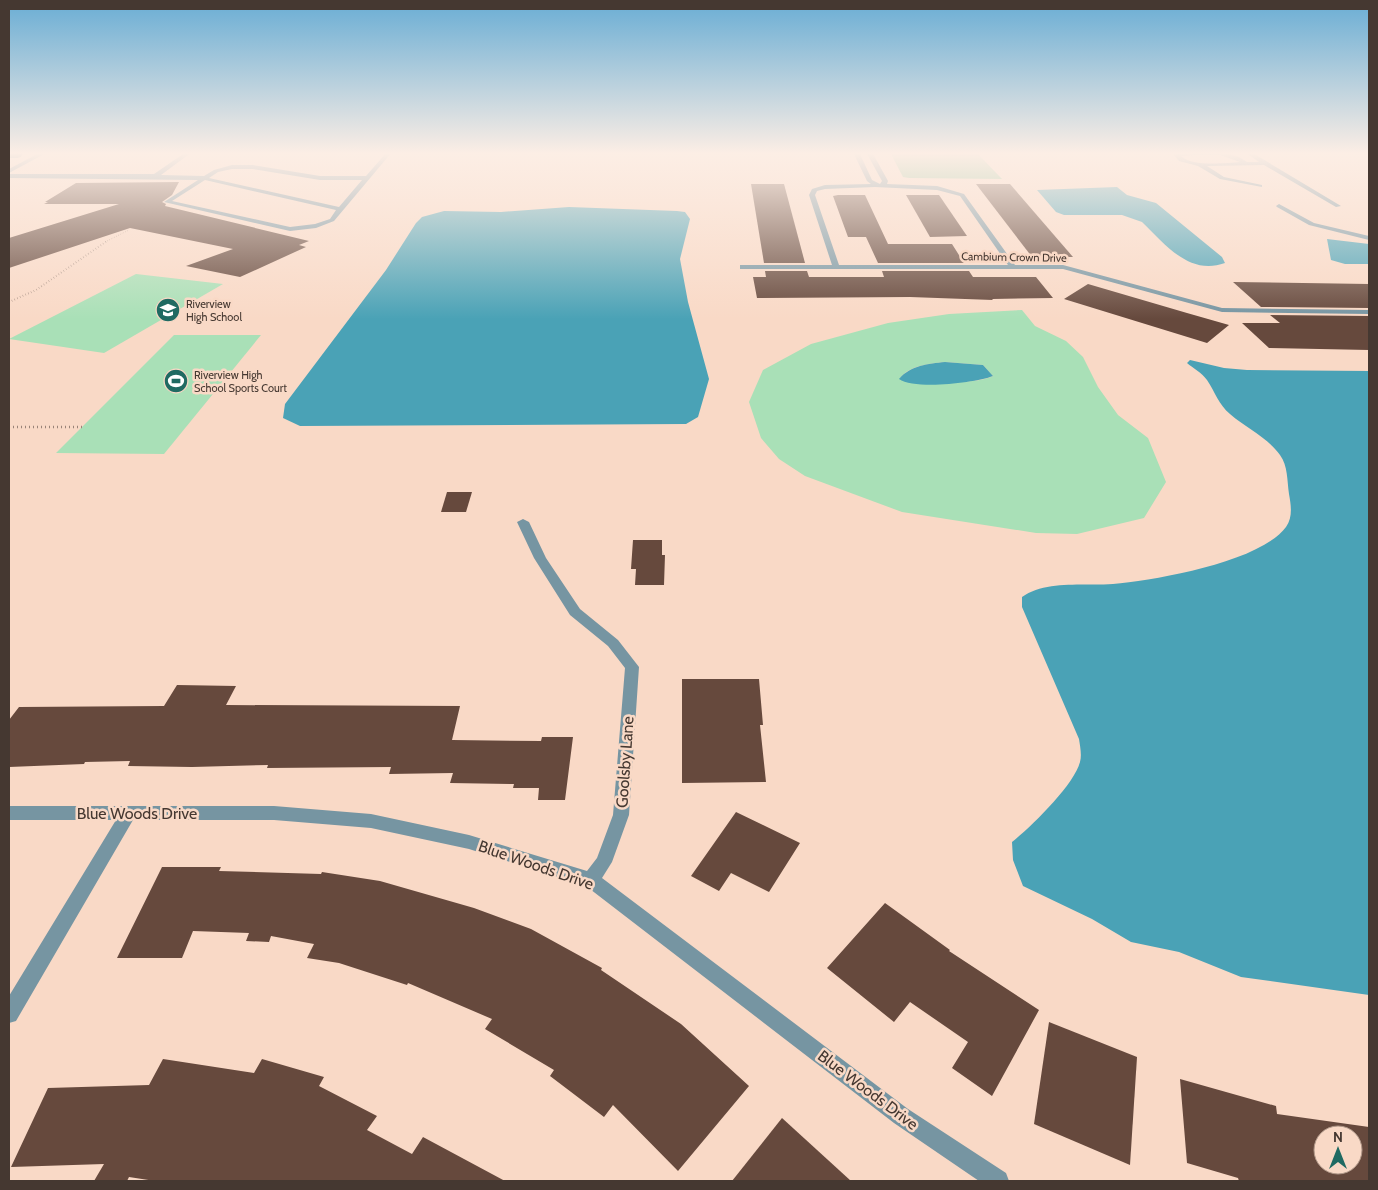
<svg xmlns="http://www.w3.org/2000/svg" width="1378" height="1190" viewBox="0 0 1378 1190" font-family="Cabin,sans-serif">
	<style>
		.green { fill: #a9e0b7; fill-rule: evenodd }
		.forest { fill: #83c094 }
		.water { fill: #4aa2b6 }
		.building { fill: #66493d; fill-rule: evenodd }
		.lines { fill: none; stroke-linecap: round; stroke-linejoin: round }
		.path-far2 { stroke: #9a8478; stroke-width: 1; stroke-dasharray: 0.5 2; stroke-linecap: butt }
		.path-far1 { stroke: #9a8478; stroke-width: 2; stroke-dasharray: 0.5 2.5; stroke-linecap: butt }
		.path { stroke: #9a8478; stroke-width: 2.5; stroke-dasharray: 1 3; stroke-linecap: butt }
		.minor { fill: #7695a2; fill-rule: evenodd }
		.major { stroke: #0c566d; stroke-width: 12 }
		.labels { text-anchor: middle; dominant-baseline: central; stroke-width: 5; stroke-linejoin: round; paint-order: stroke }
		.far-street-label { font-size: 11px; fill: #453831; stroke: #f9d9c6 }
		.far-poi-label { font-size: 11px; fill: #453831; stroke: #f9d9c6; text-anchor: start }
		.near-street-label { font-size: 16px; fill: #453831; stroke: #f9d9c6 }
	</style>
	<rect width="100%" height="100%" fill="#f9d9c6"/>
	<g class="green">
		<path d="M136,274L223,284L104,353L9,339Z"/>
		<path d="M1022,310L1035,326L1066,341L1083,357L1098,387L1118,415L1148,438L1166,482L1144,518L1077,534L1036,533L902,512L805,476L779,459L761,438L749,402L763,370L811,344L888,323L949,314ZM945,362L983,365L993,376C969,387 926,379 900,378C911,365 928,364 945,362Z"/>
		<path d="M174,335H261L164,454L56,453Z"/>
	</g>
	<path class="forest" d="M890,152H976L1002,179L909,178L903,177Z"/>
	<g class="water">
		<path d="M1117,187L1127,195L1156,203L1222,257L1225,263C1189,276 1165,244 1142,222L1122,215H1064L1056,212L1037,190Z"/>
		<path d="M569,207L677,211L685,212L690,219L680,259L688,302L709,379L698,417L686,424L300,426L283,418L285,404L386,270L416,223L422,217L444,211L501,212Z"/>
		<path d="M1327,239L1369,244V264H1345L1331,260Z"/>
		<path d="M1190,360L1224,368L1247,370L1369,371V995L1241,977L1179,952L1131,942L1092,919L1023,886L1013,860L1012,842C1031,827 1074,785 1080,762C1082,755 1080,746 1079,739L1022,607V597C1046,580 1085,586 1113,584C1156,580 1260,562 1286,527C1293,517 1291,505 1289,494C1287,480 1288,466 1280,455C1267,437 1246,428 1230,414C1219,405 1215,392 1207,380C1202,373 1193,368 1187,363Z"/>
		<path d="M945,362L983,365L993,376C975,383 915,390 899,379C911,365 928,364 945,362Z"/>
	</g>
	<g class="building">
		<path d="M179,182L172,195L162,202L166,204L165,206L309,241L299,245L306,247L240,277L186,266L233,249L130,228L9,268V238L119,204H44L48,202H45L76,183Z"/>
		<path d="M751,184H784L805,263H764Z"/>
		<path d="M976,184H1010L1073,257H1032Z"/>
		<path d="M838,195H865L888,244H952L964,263H878L866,237H848L833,196Z"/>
		<path d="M906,195H939L967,236L930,237Z"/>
		<path d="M765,271H807L809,277H884L882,271H969L973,277H1036L1053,298L992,299L993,300L910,297L757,298L753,277H766Z"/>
		<path d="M1233,282L1369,284V308L1261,307Z"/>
		<path d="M1088,284L1187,313L1229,325L1207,343L1064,299Z"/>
		<path d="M1270,315L1369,316V350L1269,348L1242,323H1280Z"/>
		<path d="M447,492H472L466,512H441Z"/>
		<path d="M633,540H662V555H665L664,585H635L636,569H631Z"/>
		<path d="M682,679H759L763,725H760L766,782L682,783Z"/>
		<path d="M177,685L236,686L226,705L460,706L452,740L541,741L542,737H573L565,800H538L539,788H513L514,784L450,783L453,773L389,774L391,767L267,768L268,765L192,767L128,766L130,761L85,762L84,764L9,767V720L19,707L164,706Z"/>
		<path d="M736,812L800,843L769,892L731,873L719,891L691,876Z"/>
		<path d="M162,867H221L219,871L321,874L322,872L380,881L474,908L531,929L602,968L601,970L681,1024L749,1086L678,1171L613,1105L604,1117L550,1076L554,1070L485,1029L492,1019L408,983L407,985L339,963L307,958L314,944L271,936L269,942L246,941L249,933L193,931L182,958H117Z"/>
		<path d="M885,903L950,950L949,951L1039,1010L992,1096L952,1068L968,1042L910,1002L894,1022L827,968Z"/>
		<path d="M1049,1022L1137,1057L1130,1165L1034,1124Z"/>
		<path d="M163,1059L254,1073L262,1059L324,1077L319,1086L377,1116L367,1130L412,1154L423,1137L505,1181H155L129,1177L127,1181H94L104,1164L11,1167L48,1088L149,1085Z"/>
		<path d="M1180,1079L1276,1106L1277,1114L1369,1127V1181H1239L1238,1178L1187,1163ZM1323,1135H1353V1165H1323Z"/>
		<path d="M782,1118L851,1181H732Z"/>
	</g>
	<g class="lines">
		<path class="path-far2" d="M105,242L129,230"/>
		<path class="path-far1" d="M9,302L36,290L107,241"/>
		<path class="path" d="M9,427H82"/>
		<g class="minor">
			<path d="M41,152H48L9,173V169Z"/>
			<path d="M186,152H192L161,175L204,176L214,170L232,165H253L320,176H366L387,152H392L334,221L316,228L290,231L164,202L198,180L9,178V174H154ZM232,169H253L320,180H362L339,207L209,178L218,172ZM205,180L336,210L330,219L315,224L290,227L172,201Z"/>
			<path d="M853,152H859L872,180L880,184L882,181L866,152H872L888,181L887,184L937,186L964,194L1015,265H1063L1222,308L1369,310V314L1222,312L1063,269H740V265H832L809,195L812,189L825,185L871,184L867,181ZM875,187L937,190L960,196L1008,265H839L815,195L817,191L825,189Z"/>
			<path d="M1185,152H1221L1239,157L1247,162H1259L1245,152H1251L1341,206L1336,207L1264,165L1207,166L1224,177L1262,185V187L1220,179L1198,166L1179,161L1174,155ZM1194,155H1220L1240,162C1225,163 1192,167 1181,156Z"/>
			<path d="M1279,204L1314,223L1369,236V240L1309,225L1277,207L1276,206Z"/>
			<path d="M523,519L529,522L546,558L580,609L618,640L639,667L629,815L612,862L602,878L908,1109L1006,1173L1009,1181H979L894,1123L586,886L469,849L371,828L274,820H133L16,1021L9,1023V996L116,820H9V806H274L371,814L469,835L587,871L597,858L613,815L625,668L608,646L570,615L534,558L517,522Z"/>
		</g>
		<path class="major" d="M9,152H17"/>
	</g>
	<linearGradient id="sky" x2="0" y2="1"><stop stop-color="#69add4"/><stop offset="0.48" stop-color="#fceee5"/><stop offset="1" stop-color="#fceee5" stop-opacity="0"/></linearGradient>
	<rect width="1378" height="319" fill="url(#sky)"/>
	<defs>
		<g id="school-disc" transform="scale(1.25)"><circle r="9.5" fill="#206a62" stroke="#f9d9c6"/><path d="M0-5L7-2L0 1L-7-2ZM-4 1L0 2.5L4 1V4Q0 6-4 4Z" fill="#fff"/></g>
		<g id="stadium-disc" transform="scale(1.25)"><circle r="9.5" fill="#206a62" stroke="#f9d9c6"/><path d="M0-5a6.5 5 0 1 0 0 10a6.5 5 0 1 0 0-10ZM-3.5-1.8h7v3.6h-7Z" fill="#fff"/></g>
	</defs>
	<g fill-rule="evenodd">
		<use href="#school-disc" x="168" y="310"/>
		<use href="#stadium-disc" x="176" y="381"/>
	</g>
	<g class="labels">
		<g class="far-street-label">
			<text transform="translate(1014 257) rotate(1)">Cambium Crown Drive</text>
		</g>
		<g class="far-poi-label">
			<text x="186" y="304">Riverview<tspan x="186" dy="13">High School</tspan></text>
			<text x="194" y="375">Riverview High<tspan x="194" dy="13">School Sports Court</tspan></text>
		</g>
		<g class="near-street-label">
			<text transform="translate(625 762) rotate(-86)">Goolsby Lane</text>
			<text x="137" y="813">Blue Woods Drive</text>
			<text transform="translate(536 865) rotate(19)">Blue Woods Drive</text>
			<text transform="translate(868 1090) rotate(37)">Blue Woods Drive</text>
		</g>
	</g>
	<rect width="1378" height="1190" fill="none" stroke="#453831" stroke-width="20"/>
	<g transform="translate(1338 1150)"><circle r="24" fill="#f9d9c6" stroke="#b1998a"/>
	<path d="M0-4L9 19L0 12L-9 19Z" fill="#206a62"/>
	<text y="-8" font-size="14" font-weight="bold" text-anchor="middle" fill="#453831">N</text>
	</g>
</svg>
